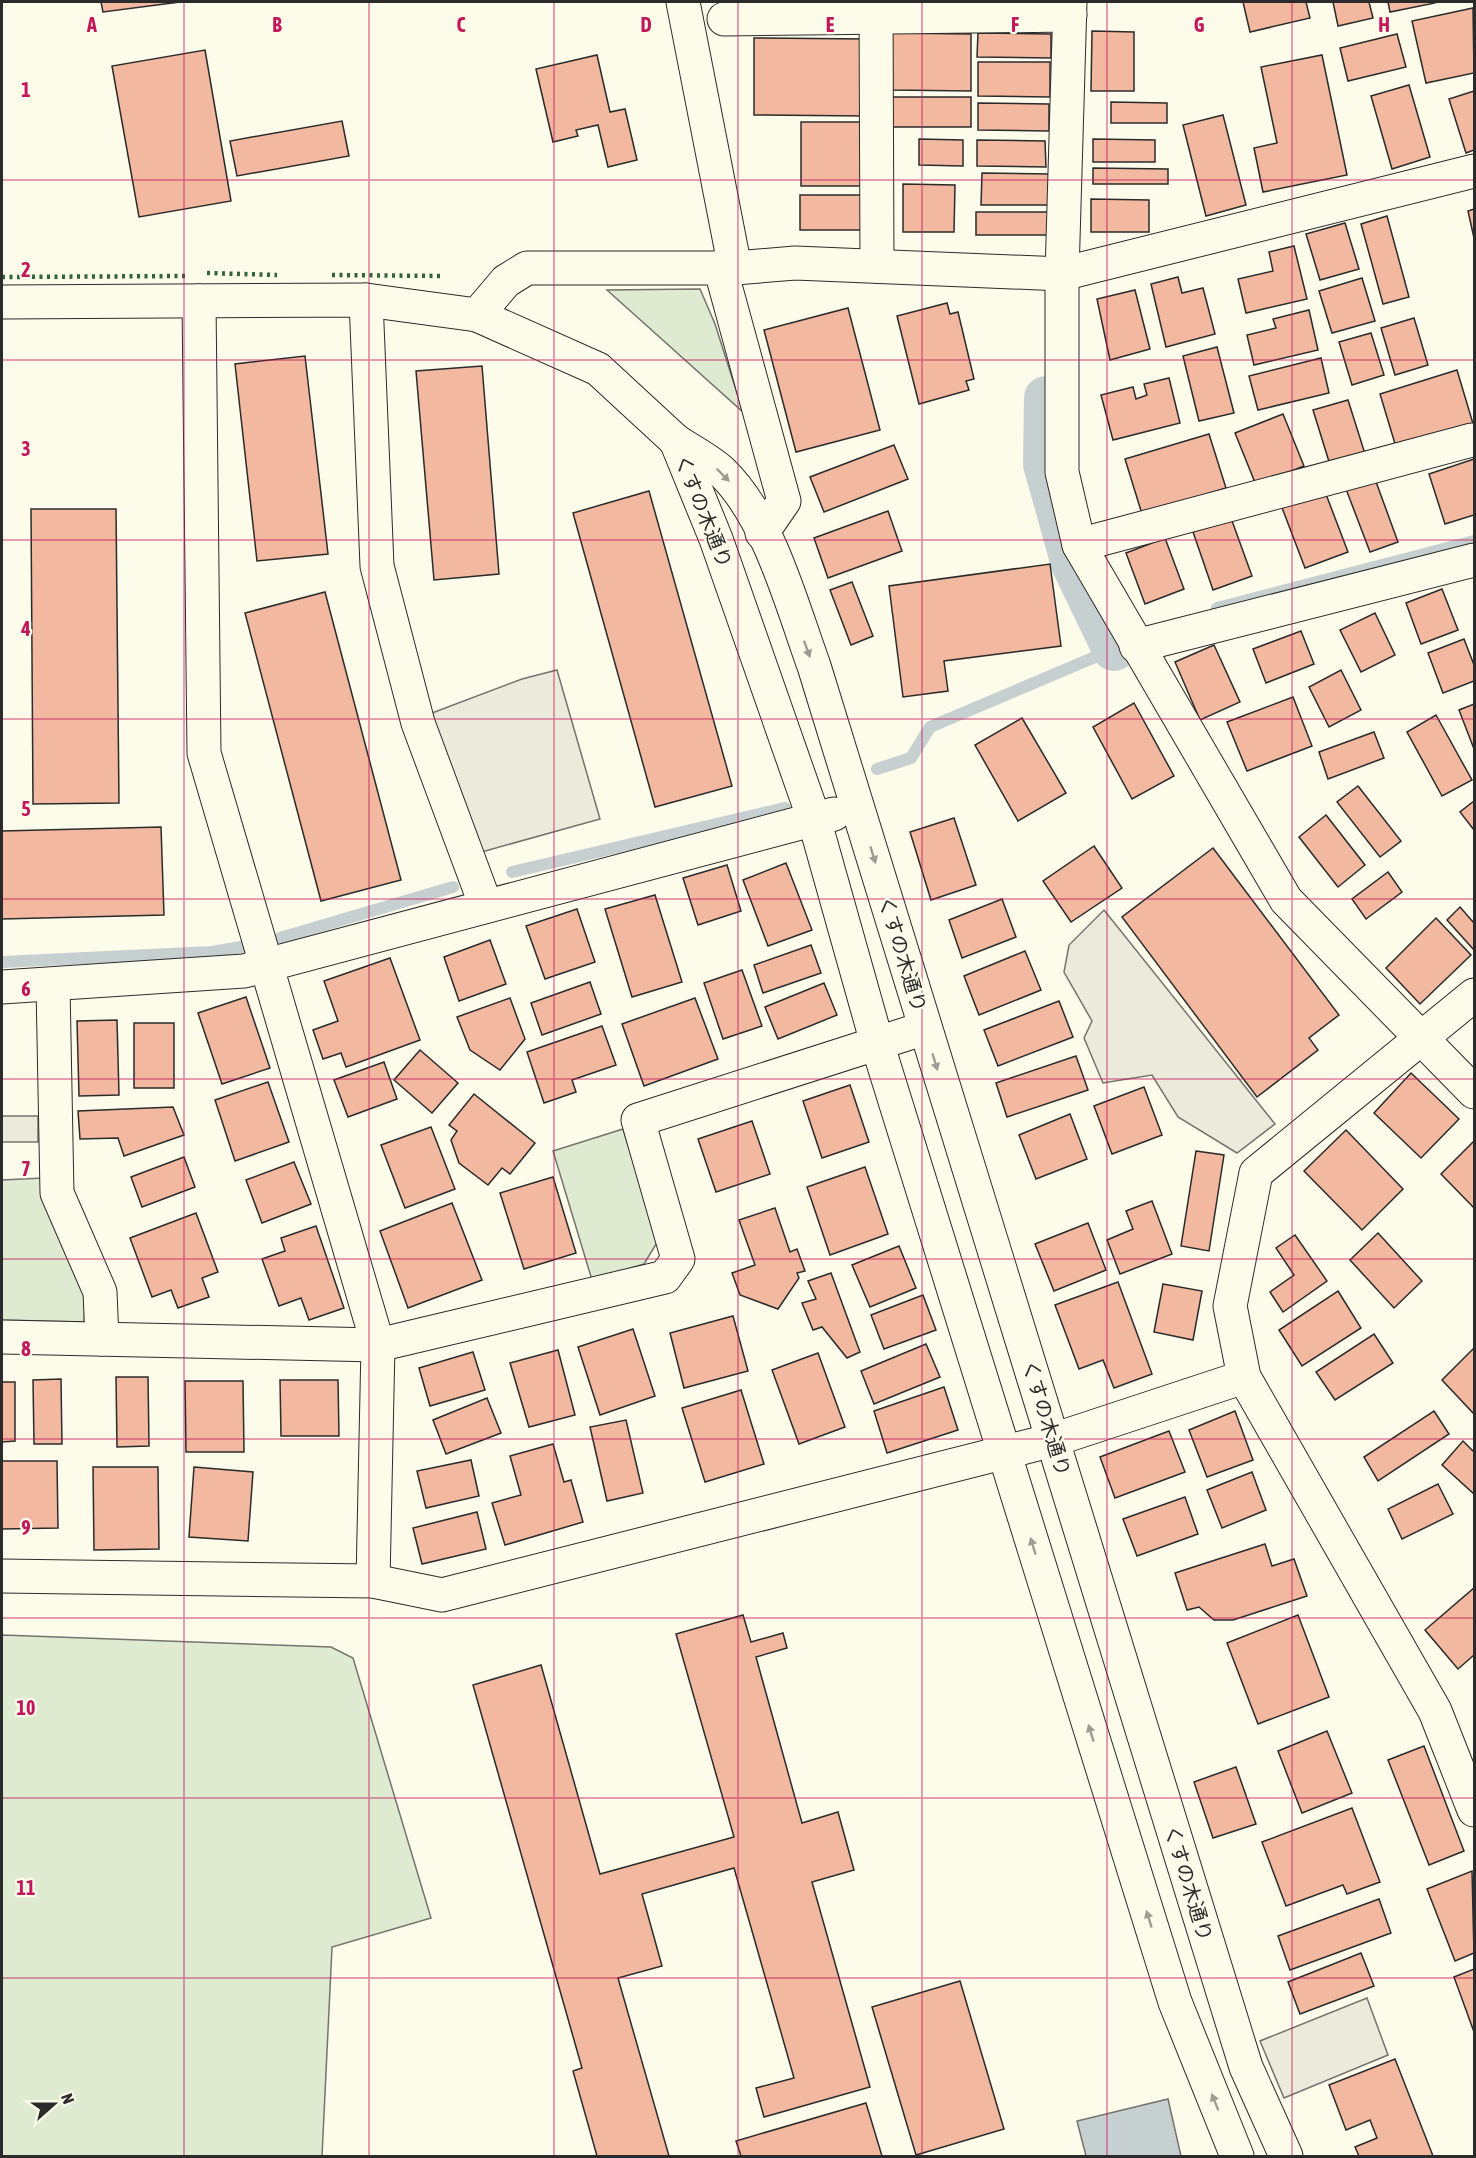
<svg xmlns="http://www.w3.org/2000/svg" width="1476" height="2158" viewBox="0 0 1476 2158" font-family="'Asap Condensed','Noto Sans JP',sans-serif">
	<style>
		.green { fill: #deebd1; stroke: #74746e; stroke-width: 1.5 }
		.parking { fill: #eceadb; stroke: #74746e; stroke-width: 1.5 }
		.water { fill: #c7d0d0; stroke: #74746e; stroke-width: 1.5 }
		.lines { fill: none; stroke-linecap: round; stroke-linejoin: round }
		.stream { stroke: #c7d0d0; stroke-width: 12 }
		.canal { stroke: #c7d0d0; stroke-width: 44 }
		.building { fill: #f2b8a0; stroke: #2b2b2b; stroke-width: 1.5 }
		.minor-casing { stroke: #2b2b2b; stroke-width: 35 }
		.tertiary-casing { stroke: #2b2b2b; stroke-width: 35 }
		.minor { stroke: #fdfbea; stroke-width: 33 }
		.tertiary { stroke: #fdfbea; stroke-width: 33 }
		.hedge { stroke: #34623c; stroke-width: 4.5; stroke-dasharray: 3 4.5; stroke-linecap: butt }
		.oneway { fill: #9e9d94 }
		.grid { fill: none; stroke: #c2185b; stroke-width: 1.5; stroke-opacity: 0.55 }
		.labels { text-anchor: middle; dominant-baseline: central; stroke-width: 4.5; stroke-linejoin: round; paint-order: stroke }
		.street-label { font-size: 20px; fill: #2b2b2b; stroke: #fdfbea }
		.grid-label { font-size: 20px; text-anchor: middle; font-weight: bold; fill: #c2185b; stroke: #fdfbea; stroke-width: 4.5; stroke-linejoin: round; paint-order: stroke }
	</style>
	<rect width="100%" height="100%" fill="#fdfbea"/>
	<g class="green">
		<path d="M700,289L715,324L743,412L607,290Z"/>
		<path d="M623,1129L658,1241L644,1264L592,1280L553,1151Z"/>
		<path d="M43,1178L86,1290L84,1322L2,1320V1180Z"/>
		<path d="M2,1635L331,1647L353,1658L431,1918L332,1947L322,2156H2Z"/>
	</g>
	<g class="parking">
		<path d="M557,670L600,819L478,853L432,713L522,679Z"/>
		<path d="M1104,910L1275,1124L1237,1153L1178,1117L1152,1075L1103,1083L1084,1038L1092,1021L1064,972L1069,945Z"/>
		<rect x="2" y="1116" width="36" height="26"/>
		<path d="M1367,1998L1388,2055L1284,2098L1260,2041Z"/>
	</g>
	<path class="water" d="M1168,2099L1181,2156H1086L1077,2121Z"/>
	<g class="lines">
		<g class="stream">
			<path d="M1217,608L1474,541"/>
			<path d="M877,769L911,758L930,727L1114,649"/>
			<path d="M512,872L785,808"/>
			<path d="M280,938L453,887"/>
			<path d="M2,962L212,952L241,947"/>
		</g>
		<path class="canal" d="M1046,398L1045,464L1073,564L1114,649"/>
	</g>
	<g class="building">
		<path d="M101,2H180L103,12Z"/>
		<path d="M1243,2H1306L1310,18L1250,32Z"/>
		<path d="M1333,2H1369L1373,18L1338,26Z"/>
		<path d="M1388,2H1435V3L1390,12Z"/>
		<path d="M1473,8L1474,73L1426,83L1412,21Z"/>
		<path d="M1092,31L1134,32V91H1091Z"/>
		<path d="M892,33L971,34V91L892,90Z"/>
		<path d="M978,33L1051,34V58L977,57Z"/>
		<path d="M1397,34L1406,67L1348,81L1340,48Z"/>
		<path d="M754,38L865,39V116L754,115Z"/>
		<path d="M205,50L231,201L139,217L112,66Z"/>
		<path d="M597,55L610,112L625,109L637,160L608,167L598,125L576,130L578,136L553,142L536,69Z"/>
		<path d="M1322,55L1347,175L1263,192L1254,148L1277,143L1261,67Z"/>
		<path d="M978,62H1050V97L978,96Z"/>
		<path d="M1409,85L1430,157L1392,169L1371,96Z"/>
		<path d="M1474,91V150L1466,153L1449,99Z"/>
		<rect x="892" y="97" width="79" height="30"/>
		<path d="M1111,102L1167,103V123H1111Z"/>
		<path d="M978,103L1049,104V131L978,130Z"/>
		<path d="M1223,115L1246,205L1206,216L1183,125Z"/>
		<path d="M342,121L349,156L237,176L230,141Z"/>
		<path d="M801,122H863L862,186H801Z"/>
		<path d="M919,139L963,140V166L919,165Z"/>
		<path d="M1093,139L1155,140V162H1093Z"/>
		<path d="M977,140L1045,141L1046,167L977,166Z"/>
		<path d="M1093,168L1168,169V184H1093Z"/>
		<path d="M982,173L1051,174L1050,205H981Z"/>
		<path d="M903,184L955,185L954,232H903Z"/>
		<rect x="800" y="195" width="64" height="35"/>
		<path d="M1091,199L1149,200V232H1091Z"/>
		<path d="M1474,209V238L1468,211Z"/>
		<rect x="976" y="212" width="72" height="23"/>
		<path d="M1387,216L1409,297L1383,304L1361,224Z"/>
		<path d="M1345,223L1359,269L1320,280L1306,234Z"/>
		<path d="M1294,246L1307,299L1246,313L1238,279L1273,271L1269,252Z"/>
		<path d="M1178,277L1182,293L1203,288L1215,334L1166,347L1151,284Z"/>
		<path d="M1362,278L1375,321L1332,333L1319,291Z"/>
		<path d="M1135,290L1150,349L1110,360L1097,299Z"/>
		<path d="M947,303L950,314L958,312L974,379L966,381L969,390L919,404L897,316Z"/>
		<path d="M848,308L880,430L796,452L764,330Z"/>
		<path d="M1309,310L1318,350L1254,365L1247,335L1276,328L1273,319Z"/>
		<path d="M1414,318L1428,365L1395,375L1381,328Z"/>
		<path d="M1371,333L1384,375L1352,385L1339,342Z"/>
		<path d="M1217,347L1234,413L1199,421L1183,356Z"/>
		<path d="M305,356L328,554L257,561L235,364Z"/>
		<path d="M1321,358L1329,393L1258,410L1249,376Z"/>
		<path d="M482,366L499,574L434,580L416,371Z"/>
		<path d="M1457,370L1474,427L1399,457L1380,394Z"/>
		<path d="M1169,378L1180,423L1113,440L1101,395L1133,387L1136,399L1147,395L1144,384Z"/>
		<path d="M1348,400L1366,457L1331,468L1313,410Z"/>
		<path d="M1283,414L1304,466L1256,485L1235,433Z"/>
		<path d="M1209,434L1226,488L1142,514L1125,459Z"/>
		<path d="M894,445L908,479L824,512L810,477Z"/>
		<path d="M1474,459V515L1445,524L1429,474Z"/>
		<path d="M1375,479L1398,542L1370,552L1346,489Z"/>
		<path d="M1324,489L1348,552L1305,568L1281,505Z"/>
		<path d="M649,491L732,786L655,807L573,513Z"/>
		<path d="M31,509H116L119,803L33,804Z"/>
		<path d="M888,511L902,551L828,578L814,538Z"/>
		<path d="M1231,518L1252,576L1213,590L1193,532Z"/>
		<path d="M1165,538L1184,589L1145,604L1126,553Z"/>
		<path d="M1050,564L1061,646L944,661L948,691L903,697L889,586Z"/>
		<path d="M852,582L873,636L851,645L830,590Z"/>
		<path d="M1442,589L1458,630L1421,644L1406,603Z"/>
		<path d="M325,592L401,880L321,901L245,613Z"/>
		<path d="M1375,613L1395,655L1361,672L1340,630Z"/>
		<path d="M1301,631L1314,664L1266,683L1253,649Z"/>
		<path d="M1464,639L1474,665V681L1443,693L1428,653Z"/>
		<path d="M1214,645L1240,702L1200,720L1175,662Z"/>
		<path d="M1341,670L1361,710L1329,727L1309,687Z"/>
		<path d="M1293,697L1312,746L1247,771L1227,722Z"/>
		<path d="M1134,703L1174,776L1132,799L1093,727Z"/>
		<path d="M1474,704V749L1459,710Z"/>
		<path d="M1436,715L1472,780L1442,796L1407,732Z"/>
		<path d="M1022,718L1066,793L1018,821L975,745Z"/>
		<path d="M1374,732L1384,758L1328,779L1319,752Z"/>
		<path d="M1358,786L1401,841L1380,857L1337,802Z"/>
		<path d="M1474,801V830L1460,812Z"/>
		<path d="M1326,815L1365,865L1338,887L1299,837Z"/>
		<path d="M954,818L976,885L931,900L910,832Z"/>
		<path d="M161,827L164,915L2,919V831Z"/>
		<path d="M1094,846L1122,888L1071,922L1043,881Z"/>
		<path d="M1213,848L1339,1015L1309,1038L1318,1050L1257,1097L1122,917Z"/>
		<path d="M786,863L812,930L768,946L743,880Z"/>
		<path d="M727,865L741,911L698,925L683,878Z"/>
		<path d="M1388,872L1402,892L1366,919L1352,899Z"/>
		<path d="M655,895L682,982L632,997L605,909Z"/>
		<path d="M1002,899L1016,937L962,958L949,920Z"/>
		<path d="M1460,907L1474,923V950L1447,920Z"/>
		<path d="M577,909L595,962L545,979L526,926Z"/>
		<path d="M1436,918L1471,955L1420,1004L1386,968Z"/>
		<path d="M490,940L506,984L459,1001L444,957Z"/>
		<path d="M811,945L821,973L763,993L754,965Z"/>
		<path d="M1025,951L1041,990L979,1015L964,976Z"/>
		<path d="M390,958L420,1040L346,1067L341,1053L323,1059L313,1030L338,1021L324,981Z"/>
		<path d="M742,970L762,1026L723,1039L704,983Z"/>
		<path d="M590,982L601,1014L542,1035L531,1003Z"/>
		<path d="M824,983L837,1015L778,1039L765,1007Z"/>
		<path d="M246,997L270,1068L222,1084L198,1013Z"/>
		<path d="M510,998L525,1039L500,1070L470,1050L457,1017Z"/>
		<path d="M695,998L718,1059L644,1086L622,1024Z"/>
		<path d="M1059,1001L1073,1037L998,1066L984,1030Z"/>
		<path d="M117,1020L119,1095L79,1096L77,1021Z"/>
		<rect x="134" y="1023" width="40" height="65"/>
		<path d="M602,1026L616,1065L572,1080L576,1092L544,1103L527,1052Z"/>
		<path d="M420,1050L458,1083L432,1113L394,1080Z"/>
		<path d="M1076,1056L1088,1090L1007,1117L996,1083Z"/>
		<path d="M384,1062L397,1099L348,1117L334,1080Z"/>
		<path d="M1411,1073L1459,1119L1421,1158L1374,1113Z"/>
		<path d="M268,1082L289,1142L235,1161L215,1100Z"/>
		<path d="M850,1085L869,1142L822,1158L803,1101Z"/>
		<path d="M1144,1087L1162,1135L1112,1154L1094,1106Z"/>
		<path d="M474,1094L535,1143L510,1174L502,1168L488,1185L459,1163L451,1140L457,1131L449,1125Z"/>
		<path d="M173,1107L184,1135L124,1156L118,1138L80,1139L78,1111Z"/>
		<path d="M1070,1114L1087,1159L1036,1179L1019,1135Z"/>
		<path d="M752,1121L770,1174L716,1192L698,1139Z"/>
		<path d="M431,1127L455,1189L405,1208L381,1145Z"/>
		<path d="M1346,1130L1403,1189L1362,1230L1304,1171Z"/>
		<path d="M1474,1141V1208L1441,1174Z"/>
		<path d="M1196,1151L1224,1155L1209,1251L1181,1246Z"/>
		<path d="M184,1157L195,1187L142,1207L131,1177Z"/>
		<path d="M294,1162L311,1204L262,1223L246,1180Z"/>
		<path d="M865,1167L888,1234L830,1255L807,1187Z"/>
		<path d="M553,1177L576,1253L524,1269L500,1193Z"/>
		<path d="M1152,1201L1172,1254L1120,1274L1107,1240L1133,1229L1126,1211Z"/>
		<path d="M452,1203L482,1280L408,1308L380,1231Z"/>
		<path d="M775,1208L790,1252L797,1249L805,1271L797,1273L799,1278L778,1309L740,1295L732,1273L755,1265L739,1220Z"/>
		<path d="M196,1213L218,1272L202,1278L209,1297L178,1308L171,1290L152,1297L130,1238Z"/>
		<path d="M1088,1223L1106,1270L1054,1291L1035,1244Z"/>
		<path d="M316,1226L344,1308L309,1320L301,1298L279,1306L262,1259L285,1251L281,1238Z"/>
		<path d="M1378,1233L1422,1281L1394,1308L1350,1260Z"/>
		<path d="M1295,1235L1327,1281L1283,1312L1270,1292L1294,1275L1276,1248Z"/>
		<path d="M899,1246L916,1288L870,1307L852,1265Z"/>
		<path d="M831,1273L860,1352L847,1358L822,1327L813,1330L802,1303L816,1299L808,1281Z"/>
		<path d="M1118,1282L1152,1374L1114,1388L1103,1360L1079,1369L1055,1305Z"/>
		<path d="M1163,1284L1202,1291L1193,1340L1154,1332Z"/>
		<path d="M1338,1291L1361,1328L1302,1366L1279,1330Z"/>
		<path d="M923,1295L936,1330L884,1349L871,1315Z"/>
		<path d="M733,1316L748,1371L684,1388L670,1333Z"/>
		<path d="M633,1329L655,1396L600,1415L578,1347Z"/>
		<path d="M1374,1334L1393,1363L1335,1400L1316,1372Z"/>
		<path d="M926,1344L940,1377L874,1404L861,1371Z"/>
		<path d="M1473,1349L1474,1350V1414L1442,1380Z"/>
		<path d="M558,1350L575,1415L529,1427L510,1363Z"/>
		<path d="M473,1352L485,1390L430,1406L419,1368Z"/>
		<path d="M818,1353L845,1427L799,1444L772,1370Z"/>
		<path d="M116,1377H148L149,1446L117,1447Z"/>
		<path d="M61,1379L62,1444H34L33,1380Z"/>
		<path d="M280,1380H338L339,1436H281Z"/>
		<path d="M185,1381H243L244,1452H186Z"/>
		<path d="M2,1382H15V1441L2,1442Z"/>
		<path d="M944,1387L958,1430L887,1453L874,1411Z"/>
		<path d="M741,1390L764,1464L705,1482L682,1408Z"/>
		<path d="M487,1398L501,1433L446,1454L433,1420Z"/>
		<path d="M1235,1411L1253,1460L1207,1477L1189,1430Z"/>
		<path d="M1434,1411L1449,1434L1378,1481L1364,1457Z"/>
		<path d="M626,1420L643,1493L607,1501L590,1427Z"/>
		<path d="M1169,1431L1185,1472L1115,1498L1100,1457Z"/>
		<path d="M1463,1441L1474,1452V1494L1442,1465Z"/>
		<path d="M553,1444L564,1482L571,1480L583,1522L505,1545L492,1503L521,1495L510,1456Z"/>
		<path d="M471,1460L479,1496L426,1508L417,1471Z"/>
		<path d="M2,1461H57L58,1528L2,1529Z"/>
		<path d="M93,1467H158L159,1549L94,1550Z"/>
		<path d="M194,1467L253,1472L248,1541L189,1537Z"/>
		<path d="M1252,1472L1266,1510L1222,1528L1207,1490Z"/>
		<path d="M1438,1484L1453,1514L1402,1539L1388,1509Z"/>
		<path d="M1185,1497L1198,1534L1137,1556L1123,1519Z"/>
		<path d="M477,1512L486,1549L422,1564L413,1528Z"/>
		<path d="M1265,1544L1272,1566L1294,1559L1307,1596L1233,1620H1214L1199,1607L1187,1610L1175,1573Z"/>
		<path d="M1474,1588V1655L1458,1669L1425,1630Z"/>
		<path d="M743,1615L751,1642L783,1633L787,1648L756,1657L802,1823L838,1812L854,1870L812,1882L870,2087L764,2117L756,2088L794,2078L734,1868L642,1894L662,1966L618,1978L669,2156H597L573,2071L582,2068L473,1685L541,1665L600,1874L734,1837L676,1634Z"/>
		<path d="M1298,1615L1329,1697L1258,1724L1227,1643Z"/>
		<path d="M1327,1731L1352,1793L1302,1813L1278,1751Z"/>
		<path d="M1424,1746L1464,1851L1429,1865L1388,1760Z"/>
		<path d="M1236,1767L1256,1824L1213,1838L1194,1782Z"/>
		<path d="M1352,1808L1380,1882L1347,1894L1343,1885L1286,1906L1262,1842Z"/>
		<path d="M1472,1871L1474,1953L1455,1961L1427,1889Z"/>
		<path d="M1379,1899L1391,1933L1290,1970L1278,1936Z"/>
		<path d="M1361,1953L1374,1986L1300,2014L1288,1982Z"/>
		<path d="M1474,1969V2032L1454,1977Z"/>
		<path d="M960,1981L1004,2129L916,2155L872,2007Z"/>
		<path d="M1395,2059L1433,2156H1359L1355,2147L1377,2138L1370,2120L1346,2130L1329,2085Z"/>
		<path d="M866,2103L882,2156H741L736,2141Z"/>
	</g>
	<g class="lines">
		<g class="minor-casing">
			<g id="minor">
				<path d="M683,2L735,268"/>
				<path d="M876,2L877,266"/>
				<path d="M1070,2L1062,274V472L1079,545L1286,900L1474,1092"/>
				<path d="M724,19L1070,15"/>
				<path d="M720,267L784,501L762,533"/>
				<path d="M366,300L377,566L418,723L486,906"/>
				<path d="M199,301L204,753L378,1345L373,1581"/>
				<path d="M477,315L506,281L527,268H735L795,263L1062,274L1474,171"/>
				<path d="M676,441C691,451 709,460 722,472C769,517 792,606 814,666L1246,2067L1286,2156"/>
				<path d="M676,441L716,539L814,819L877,1043L1175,2002L1237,2156"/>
				<path d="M1079,545L1472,440"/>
				<path d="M1136,646L1474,560"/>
				<path d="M53,986L57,1193L100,1292L102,1339"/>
				<path d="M2,987L244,971L834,814"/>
				<path d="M1474,995L1256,1173L1230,1306L1244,1377L1435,1711L1474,1810"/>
				<path d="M2,1337L378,1345L665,1277L678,1259L638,1120L925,1028"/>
				<path d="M2,1576L373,1581L442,1595L1053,1440L1244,1377"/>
			</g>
		</g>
		<g class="tertiary-casing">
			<path id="tertiary" d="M2,302L366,300L477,315L598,369L676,441"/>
		</g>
		<use href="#minor" class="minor"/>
		<use href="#tertiary" class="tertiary"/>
		<g class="hedge">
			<path d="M207,273L277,275"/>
			<path d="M332,275L444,276"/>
			<path d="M2,277L188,276"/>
		</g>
	</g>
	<defs><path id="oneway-solid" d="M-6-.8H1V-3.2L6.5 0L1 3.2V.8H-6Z" transform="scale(1.5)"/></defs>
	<g class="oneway">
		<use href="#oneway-solid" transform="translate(723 475) rotate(45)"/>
		<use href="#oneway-solid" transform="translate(807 649) rotate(70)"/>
		<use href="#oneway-solid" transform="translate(873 855) rotate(73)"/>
		<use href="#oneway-solid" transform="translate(935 1062) rotate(73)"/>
		<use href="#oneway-solid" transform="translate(1033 1546) rotate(-107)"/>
		<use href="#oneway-solid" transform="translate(1091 1733) rotate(-107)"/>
		<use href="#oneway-solid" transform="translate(1149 1919) rotate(-107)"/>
		<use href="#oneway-solid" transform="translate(1215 2102) rotate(-112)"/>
	</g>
	<path class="grid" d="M184,2V2156M369,2V2156M554,2V2156M738,2V2156M922,2V2156M1107,2V2156M1292,2V2156M2,180H1474M2,360H1474M2,540H1474M2,719H1474M2,899H1474M2,1079H1474M2,1259H1474M2,1439H1474M2,1618H1474M2,1798H1474M2,1978H1474"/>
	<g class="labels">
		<g class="street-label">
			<text transform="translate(704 511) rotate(68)">くすの木通り</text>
			<text transform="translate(903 954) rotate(73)">くすの木通り</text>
			<text transform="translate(1047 1418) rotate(73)">くすの木通り</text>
			<text transform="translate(1189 1883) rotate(73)">くすの木通り</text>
		</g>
	</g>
	<g class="grid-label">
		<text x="92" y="32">A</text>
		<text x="277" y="32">B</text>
		<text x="461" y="32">C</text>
		<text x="646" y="32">D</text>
		<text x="830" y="32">E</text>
		<text x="1015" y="32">F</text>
		<text x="1199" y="32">G</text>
		<text x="1384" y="32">H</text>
		<text x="26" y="97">1</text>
		<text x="26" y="277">2</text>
		<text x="26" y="456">3</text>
		<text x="26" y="636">4</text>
		<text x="26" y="816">5</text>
		<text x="26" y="996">6</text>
		<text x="26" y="1176">7</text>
		<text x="26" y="1356">8</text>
		<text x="26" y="1535">9</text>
		<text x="26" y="1715">10</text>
		<text x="26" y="1895">11</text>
	</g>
	<rect width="1476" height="2158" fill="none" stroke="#2b2b2b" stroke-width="6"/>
	<g transform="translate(54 2104) rotate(69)" stroke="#fdfbea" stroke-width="4.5" paint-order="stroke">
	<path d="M0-4.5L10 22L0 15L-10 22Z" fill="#2b2b2b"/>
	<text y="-9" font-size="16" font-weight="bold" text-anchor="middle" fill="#2b2b2b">N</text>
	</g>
</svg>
